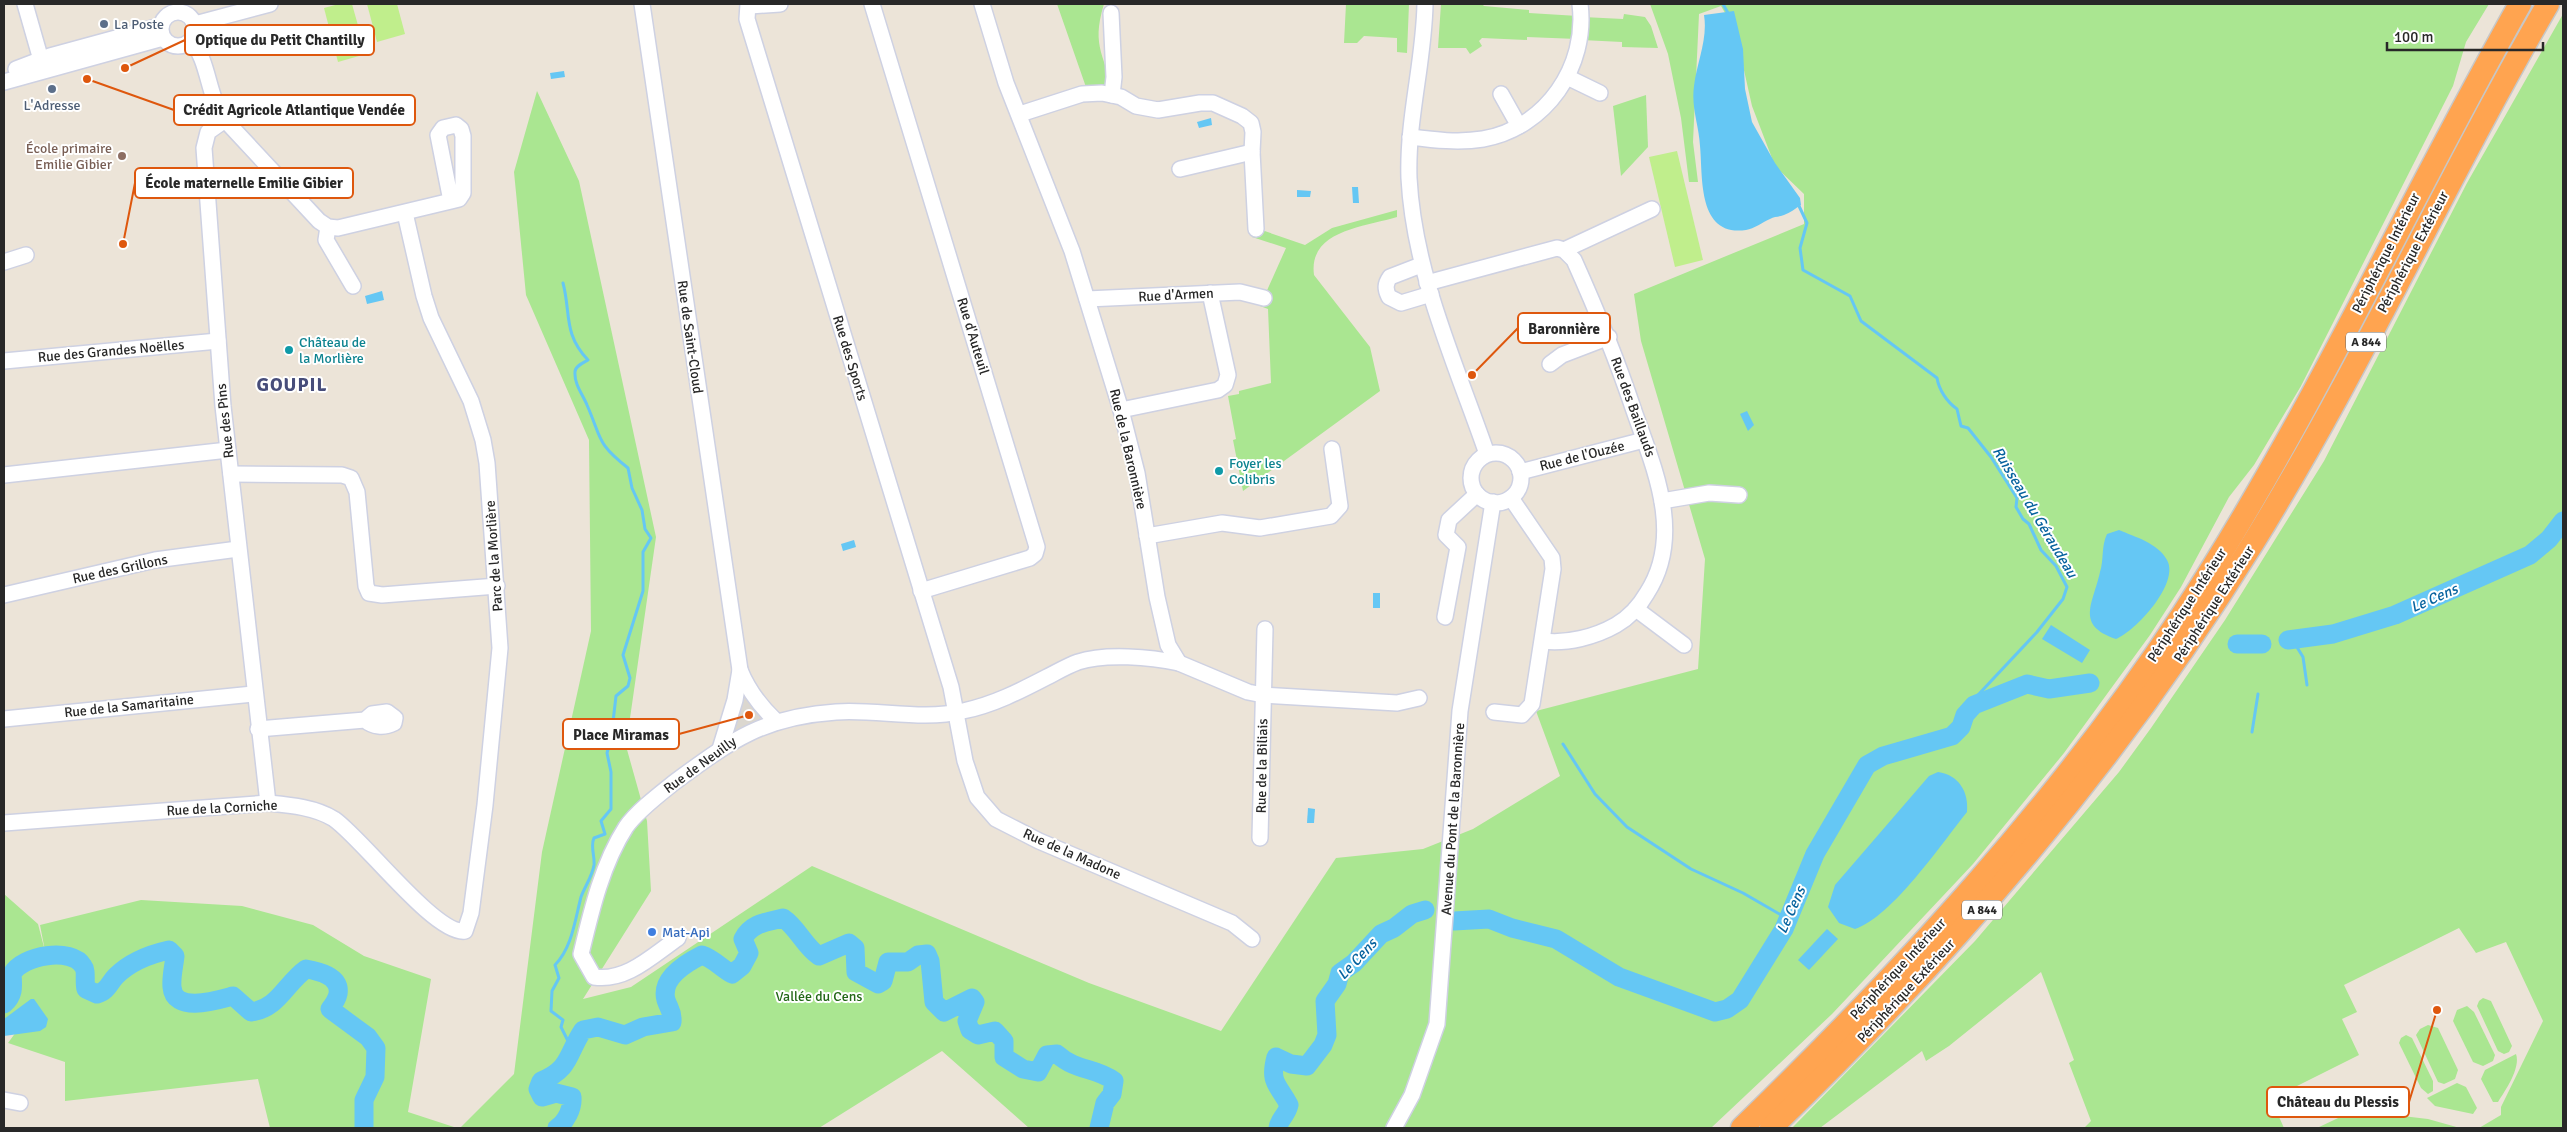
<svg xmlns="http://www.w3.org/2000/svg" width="2567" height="1132" viewBox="0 0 2567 1132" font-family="Signika,sans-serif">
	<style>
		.green { fill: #aae691 }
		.pitch { fill: #c0ee8c }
		.plaza { fill: #dbd7cf }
		.water { fill: #65c7f4 }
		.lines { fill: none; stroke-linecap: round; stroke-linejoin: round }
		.stream { stroke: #65c7f4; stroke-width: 3 }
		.river { stroke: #65c7f4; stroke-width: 19 }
		.minor-casing { stroke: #ced1e2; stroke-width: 18 }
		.highway-casing { stroke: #c7c7c7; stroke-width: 25 }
		.minor { stroke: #fff; stroke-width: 15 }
		.highway { stroke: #ffa450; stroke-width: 22 }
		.service-dot { fill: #5c6f8a; stroke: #fff; stroke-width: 2 }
		.education-dot { fill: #8d6e63; stroke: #fff; stroke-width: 2 }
		.culture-dot { fill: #0f9aa8; stroke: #fff; stroke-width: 2 }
		.shop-dot { fill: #3f7fe0; stroke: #fff; stroke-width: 2 }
		.labels { text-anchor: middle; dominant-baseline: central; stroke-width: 4; stroke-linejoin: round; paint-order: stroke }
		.shield { fill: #fff; stroke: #686868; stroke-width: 1 }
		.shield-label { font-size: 12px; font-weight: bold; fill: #282828 }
		.service-label { font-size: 14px; fill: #4e5e75; stroke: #fff; text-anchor: start }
		.education-label { font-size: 14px; fill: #785e54; stroke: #fff; text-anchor: end }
		.street-label { font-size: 14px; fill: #282828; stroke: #fff }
		.culture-label { font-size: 14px; fill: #0d838f; stroke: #fff; text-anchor: start }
		.shop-label { font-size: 14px; fill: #366cbe; stroke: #fff; text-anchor: start }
		.park-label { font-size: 14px; fill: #226716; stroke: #fff }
		.water-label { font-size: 15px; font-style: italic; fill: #06629e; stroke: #fff }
		.district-label { font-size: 19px; font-weight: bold; letter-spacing: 1px; fill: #474d7a; stroke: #fff }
		.leader { fill: none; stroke: #de570d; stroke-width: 2 }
		.callout-dot { fill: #de570d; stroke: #fff; stroke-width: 2 }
		.callout { fill: #fff; stroke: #de570d; stroke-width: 2 }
		.callout-label { font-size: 15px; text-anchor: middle; font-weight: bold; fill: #282828 }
	</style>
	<rect width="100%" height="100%" fill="#ece4d8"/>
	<g class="green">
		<path d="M1057,4H1104C1090,49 1107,55 1112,95L1087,90Z"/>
		<path d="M1346,4H1409L1407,53L1397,52V38L1364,36L1357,43H1344Z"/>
		<path d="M1441,4H1482L1484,6L1529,10V13L1578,16L1577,39L1527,37V40L1482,38L1479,41L1482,46L1470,54L1466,48H1438Z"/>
		<path d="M1650,4H2489L2466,42L2453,86L2301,386L2254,465L2229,497L2181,587L2150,635L2064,753L1973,864L1832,1014L1711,1128H1029L942,1051L819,1128H460L514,1074L542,852L591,631L589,440L526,295L514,172L537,91L579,181L656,537L626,746L647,821L651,891L583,999L631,987L812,866L1089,983L1221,1031L1336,858L1423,849L1473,829L1560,776L1536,711L1698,669L1705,559L1641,341L1634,294L1804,224V194L1775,166L1752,106L1735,30L1721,6L1699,14L1693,142L1698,182H1689L1681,118L1668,54Z"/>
		<path d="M1624,14L1645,17L1651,26L1658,48L1622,47V42L1582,40L1583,17L1623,19Z"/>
		<path d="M2563,14V1128H2479L2501,1115V1107L2543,1021L2506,942L2476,953L2459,928L2344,985L2357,1012L2342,1019L2359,1055L2271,1099L2284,1128H2084L2091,1121L2069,1063L2074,1060L2041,972L1949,1046L1926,1061L1922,1051L1820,1128H1792L1975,941L2119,772L2151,728L2225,620L2324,461L2467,183Z"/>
		<path d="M1646,95L1648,147L1621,176L1613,106Z"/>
		<path d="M1397,210V217C1365,227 1308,230 1314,275L1370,347L1380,391L1243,491L1233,440L1236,439L1228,396L1239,394V391L1271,383L1268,309L1260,306L1286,248L1252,237L1253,227L1305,245L1332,228Z"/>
		<path d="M4,894L38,924L45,951L40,925L141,900L242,906L313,925L364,956L431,979L408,1112L457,1128H270L258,1079L65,1101V1062L8,1043L16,1032L4,1028Z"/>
		<path d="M2483,998L2491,1001L2512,1046L2509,1052L2504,1054L2498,1051L2477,1006L2479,1001Z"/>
		<path d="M2467,1006L2474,1012L2495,1055L2493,1061L2483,1066L2473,1062L2453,1021L2457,1010Z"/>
		<path d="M2428,1025L2438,1028L2458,1070L2455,1079L2444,1084L2438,1082L2416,1035L2420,1029Z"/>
		<path d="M2406,1035L2412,1038L2433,1081V1091L2428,1094L2421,1088L2399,1043L2401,1038Z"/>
		<path d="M2516,1054C2521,1068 2505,1091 2498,1102H2493L2481,1079L2485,1070Z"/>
		<path d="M2457,1083L2466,1087L2477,1108L2473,1114L2435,1106L2427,1098Z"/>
		<path d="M2372,1102L2394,1115L2428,1119L2460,1128H2317Z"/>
	</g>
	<g class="pitch">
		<path d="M339,4H352L366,54L338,62L324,8Z"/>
		<path d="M367,4H397L405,34L377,42Z"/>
		<path d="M1677,151L1703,260L1675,267L1649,157Z"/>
	</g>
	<path class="plaza" d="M746,694L762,714L761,722L731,735L741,696Z"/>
	<g class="water">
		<path d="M1734,11L1743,49L1745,89L1752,122L1775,163L1800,198L1801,205C1796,208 1790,213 1784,215C1779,217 1775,216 1770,219C1763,222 1754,229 1746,230C1697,237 1703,177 1700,146C1699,125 1691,108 1694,86C1697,62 1708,39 1704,15Z"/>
		<path d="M564,71L565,77L551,79L550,73Z"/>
		<path d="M1211,118L1212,125L1199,128L1197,122Z"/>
		<path d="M1352,187H1358L1359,203H1353Z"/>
		<path d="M1297,190L1311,191L1310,197H1297Z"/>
		<path d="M382,291L384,300L367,304L365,296Z"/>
		<path d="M1747,411L1754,425L1748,431L1740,414Z"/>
		<path d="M2119,530C2135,537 2158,543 2167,560C2180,583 2136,631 2116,639C2075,625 2093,604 2100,572C2104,559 2101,547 2107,534Z"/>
		<path d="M854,540L856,547L843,551L841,544Z"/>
		<rect x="1373" y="593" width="7" height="15"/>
		<path d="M2051,625L2090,650L2082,663L2042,639Z"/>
		<path d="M1938,772C1959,775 1969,792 1967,812C1942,843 1892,917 1855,929L1839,923L1828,907L1835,885L1929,776Z"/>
		<path d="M1308,808L1315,809L1314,823H1307Z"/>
		<path d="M1827,929L1838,939L1809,970L1798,960Z"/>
		<path d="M31,999H34L48,1019L46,1027L40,1031L4,1036V1019Z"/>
	</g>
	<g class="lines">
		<g class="stream">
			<path d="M1723,4L1728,13"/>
			<path d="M1799,206L1807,223L1800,248L1803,270L1850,296L1861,321L1937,378C1939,390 1947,402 1957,409L1961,426L1968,428L1991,457L2017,498L2016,507L2023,519L2029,524L2041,550L2056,566L2067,587L2063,599L2037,632L1978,695L1974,705"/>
			<path d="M563,283C571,313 563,334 588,360C583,363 575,366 575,372C574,384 583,395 587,405C602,439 596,443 628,468L632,488L642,510L645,529L651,538L643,552V591L623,655L630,678L628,686L616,696L611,739L607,753L611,772V809L601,821L605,834L594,838C590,846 595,856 594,865C592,877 585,886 581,897C575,920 572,948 555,965L559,978L552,991L551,1011L563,1020L561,1027L571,1047"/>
			<path d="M2292,639L2303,657L2307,685"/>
			<path d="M2252,732L2258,694"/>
			<path d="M1563,744L1595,794L1627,827L1691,869L1743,893L1788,919"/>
		</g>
		<g class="river">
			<path d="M2288,640L2333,634L2395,615L2530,555L2549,539L2563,521"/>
			<path d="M2237,644H2262"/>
			<path d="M1454,921L1489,919L1512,928L1556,939L1619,977L1715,1012L1727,1009L1740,1000L1784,929L1815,854L1867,765L1883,756L1952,736L1961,727L1965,715L1974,705L2027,684L2049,689L2090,683"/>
			<path d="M4,1004C14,995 13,987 12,974C22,955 72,947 83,966C87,971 84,982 86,989L97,994C108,991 109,983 116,976C130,962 151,954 169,950L175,956C174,966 171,977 172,987C174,1014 218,1000 233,996L251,1012C278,1009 286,983 306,969C318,971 341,976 338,994C337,999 333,1005 330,1009L368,1037L376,1048L375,1077L364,1100V1128"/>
			<path d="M557,1128C566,1122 573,1108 572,1097L556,1093L542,1097L538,1089L541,1081C571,1069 567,1054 583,1030L598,1027L625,1035L643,1027L672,1022C673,1012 669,1009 666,1000C660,978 686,963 702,955C714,959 721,968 732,974L742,966L749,953L743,939C751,923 767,922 783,918C798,928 804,946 819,956L849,943L855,948L856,972L878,984L883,981L888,962H908L918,955L927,954L930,961L934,1002L944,1012L972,998L975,1002L967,1021L970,1030L978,1035L995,1031L1004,1041V1057L1023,1069L1038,1072L1047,1055L1057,1054C1077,1072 1095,1067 1114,1081L1112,1094L1105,1103L1099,1128"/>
			<path d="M1278,1128C1279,1119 1287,1115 1289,1105C1278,1084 1269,1083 1276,1057L1291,1064L1307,1066L1323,1045L1327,1035L1325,1001L1337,984L1340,973L1354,963L1381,934L1394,928L1412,914L1425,910"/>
		</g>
		<g class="minor-casing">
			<g id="minor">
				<path d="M25,4L41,60"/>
				<path d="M642,4L740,670L735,700L720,749"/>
				<path d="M748,4L747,19L951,687L965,761L977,797L996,819L1039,841L1232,923L1252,939"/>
				<path d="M872,4L1037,547L1035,554L1030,558L921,591"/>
				<path d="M982,4L1006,83L1072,251L1121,410L1137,473L1157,597L1168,645L1179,663L1248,692L1263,695L1397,703L1419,698"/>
				<path d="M1425,4C1424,62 1407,119 1409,178C1414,274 1456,364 1487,454"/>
				<path d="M750,6L780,4"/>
				<circle cx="178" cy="29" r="17"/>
				<path d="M1111,13L1114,77L1112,95"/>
				<path d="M195,24L270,4"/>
				<path d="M191,40C210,63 207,96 225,120L208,132L204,148L223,406L268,803"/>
				<path d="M16,69L50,56L160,26"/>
				<path d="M1567,77L1600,93"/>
				<path d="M4,82L163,38"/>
				<path d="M1501,94L1519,126"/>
				<path d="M1020,114L1082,94L1102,93L1121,97L1136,106L1158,110L1200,103H1213L1242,116L1251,123L1253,132L1252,152L1256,229"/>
				<path d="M225,120L319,221L328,227L338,228L451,201L438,135L443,128L456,125L461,129L463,136V193L459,199L451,201"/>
				<path d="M1410,137C1434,140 1459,143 1483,139C1546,128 1588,66 1580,4"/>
				<path d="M1180,169L1252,152"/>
				<path d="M328,227L326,240L353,286"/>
				<path d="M1564,250L1652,209"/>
				<path d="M4,262L26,255"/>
				<path d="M1421,265L1390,277C1385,284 1385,289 1389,297L1401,303L1431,294"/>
				<path d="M1427,283L1557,248L1564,250L1574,260C1596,309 1616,357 1633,408C1653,466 1685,534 1647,593C1639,607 1630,617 1616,625C1595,637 1567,644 1543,641"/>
				<path d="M1087,299L1240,292L1264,298"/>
				<path d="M4,361L218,341"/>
				<path d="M1550,364L1562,355L1609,337"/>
				<path d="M1121,410L1218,390L1225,385L1228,375L1210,293"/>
				<circle cx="1496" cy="478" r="25"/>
				<path d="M1520,472L1644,440"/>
				<path d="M231,474L342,475L351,478L357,492L366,586L369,593L382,595L497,586"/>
				<path d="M4,475L228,450"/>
				<path d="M1662,501L1709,493L1739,495"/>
				<path d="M1147,536L1222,523L1260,528L1331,516L1340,506L1332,449"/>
				<path d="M4,595L155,560L238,549"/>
				<path d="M1636,609L1684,645"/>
				<path d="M1445,617L1458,547L1446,535L1449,520L1477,494"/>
				<path d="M740,670C748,690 761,707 777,722"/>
				<path d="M1494,712L1522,715L1532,704L1553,569L1552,558L1511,498"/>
				<path d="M4,719L253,694"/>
				<path d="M258,729L365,720L372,714L387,712L395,718L394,723C384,728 373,727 365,720"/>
				<path d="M4,823L268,803C289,805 315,807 334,819C362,838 436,936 465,931L471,913L485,805L500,648L487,463L483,440L471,401L431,318L424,296L405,213"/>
				<path d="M1260,838L1265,629"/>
				<path d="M678,938C652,956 626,982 594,977L581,954C591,912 602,864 626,827C637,811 661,793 676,781C732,740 763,717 836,712C878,709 922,721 963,711C993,705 1020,691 1047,677C1057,672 1067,666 1078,662C1105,653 1151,657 1179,663"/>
				<path d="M4,1100L20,1103"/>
				<path d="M1394,1128L1412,1095L1437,1024L1460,711L1493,502"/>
			</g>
		</g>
		<g class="highway-casing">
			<g id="highway">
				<path d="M1742,1128C1903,971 2058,804 2182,615C2310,420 2405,207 2520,4"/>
				<path d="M1771,1128C1954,951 2119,760 2253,543C2361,369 2445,181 2548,4"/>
			</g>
		</g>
		<use href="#minor" class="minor"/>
		<use href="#highway" class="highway"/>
	</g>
	<g class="service-dot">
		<circle cx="104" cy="24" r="5"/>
		<circle cx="52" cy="89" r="5"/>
	</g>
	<circle class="education-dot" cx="122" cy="156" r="5"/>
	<g class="culture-dot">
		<circle cx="289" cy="350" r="5"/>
		<circle cx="1219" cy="471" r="5"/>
	</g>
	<circle class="shop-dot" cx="652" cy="932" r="5"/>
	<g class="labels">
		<g class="shield">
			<rect x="2346" y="332.5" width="40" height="19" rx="4"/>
			<rect x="1962" y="900.5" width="40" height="19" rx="4"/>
		</g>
		<g class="shield-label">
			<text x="2366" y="342">A 844</text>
			<text x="1982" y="910">A 844</text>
		</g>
		<g class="service-label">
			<text x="114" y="24">La Poste</text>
			<text x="52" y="105" text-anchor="middle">L'Adresse</text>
		</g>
		<g class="education-label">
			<text x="112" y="148">École primaire<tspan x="112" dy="16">Emilie Gibier</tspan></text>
		</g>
		<g class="street-label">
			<text transform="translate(2413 252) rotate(-62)">Périphérique Extérieur</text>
			<text transform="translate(2386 253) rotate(-63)">Périphérique Intérieur</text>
			<text transform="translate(1176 295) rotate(-3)">Rue d'Armen</text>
			<text transform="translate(973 336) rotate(73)">Rue d'Auteuil</text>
			<text transform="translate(690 337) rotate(82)">Rue de Saint-Cloud</text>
			<text transform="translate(111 351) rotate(-5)">Rue des Grandes Noëlles</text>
			<text transform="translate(850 358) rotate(73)">Rue des Sports</text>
			<text transform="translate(1633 407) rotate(70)">Rue des Baillauds</text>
			<text transform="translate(225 421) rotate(-96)">Rue des Pins</text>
			<text transform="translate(1128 449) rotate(77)">Rue de la Baronnière</text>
			<text transform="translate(1582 456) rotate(-14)">Rue de l'Ouzée</text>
			<text transform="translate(494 556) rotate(-94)">Parc de la Morlière</text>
			<text transform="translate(120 569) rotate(-12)">Rue des Grillons</text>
			<text transform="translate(2214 604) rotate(-57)">Périphérique Extérieur</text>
			<text transform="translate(2187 605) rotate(-57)">Périphérique Intérieur</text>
			<text transform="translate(129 706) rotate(-6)">Rue de la Samaritaine</text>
			<text transform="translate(700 765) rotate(-36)">Rue de Neuilly</text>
			<text transform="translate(1262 766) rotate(-89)">Rue de la Biliais</text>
			<text transform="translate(222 808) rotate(-3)">Rue de la Corniche</text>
			<text transform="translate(1453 819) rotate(-86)">Avenue du Pont de la Baronnière</text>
			<text transform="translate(1072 854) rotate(24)">Rue de la Madone</text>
			<text transform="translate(1898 969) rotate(-47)">Périphérique Intérieur</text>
			<text transform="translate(1906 991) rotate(-47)">Périphérique Extérieur</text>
		</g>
		<g class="culture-label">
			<text x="299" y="342">Château de<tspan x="299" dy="16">la Morlière</tspan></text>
			<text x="1229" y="463">Foyer les<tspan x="1229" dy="16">Colibris</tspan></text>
		</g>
		<g class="shop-label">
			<text x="662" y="932">Mat-Api</text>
		</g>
		<g class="park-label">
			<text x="819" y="996">Vallée du Cens</text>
		</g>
		<g class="water-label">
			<text transform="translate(2035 512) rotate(59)">Ruisseau du Géraudeau</text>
			<text transform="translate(2434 598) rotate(-24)">Le Cens</text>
			<text transform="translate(1791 910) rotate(-66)">Le Cens</text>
			<text transform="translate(1357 959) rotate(-47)">Le Cens</text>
		</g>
		<g class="district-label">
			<text x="292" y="385">GOUPIL</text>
		</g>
	</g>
	<path class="leader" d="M125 68L185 40M87 79L174 110M123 244L135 183M1472 375L1518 328M749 715L679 734M2437 1010L2409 1102"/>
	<g class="callout-dot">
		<circle cx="125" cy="68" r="5"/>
		<circle cx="87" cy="79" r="5"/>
		<circle cx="123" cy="244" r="5"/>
		<circle cx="1472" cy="375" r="5"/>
		<circle cx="749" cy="715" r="5"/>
		<circle cx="2437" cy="1010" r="5"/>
	</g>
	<g class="callout">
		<rect x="185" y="25" width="189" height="30" rx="5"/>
		<rect x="174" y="95" width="241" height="30" rx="5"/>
		<rect x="135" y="168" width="218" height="30" rx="5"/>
		<rect x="1518" y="313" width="92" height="30" rx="5"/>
		<rect x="563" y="719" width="116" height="30" rx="5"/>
		<rect x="2267" y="1087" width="142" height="30" rx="5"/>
	</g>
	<g class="callout-label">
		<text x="280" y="45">Optique du Petit Chantilly</text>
		<text x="294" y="115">Crédit Agricole Atlantique Vendée</text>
		<text x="244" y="188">École maternelle Emilie Gibier</text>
		<text x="1564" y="334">Baronnière</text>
		<text x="621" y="740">Place Miramas</text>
		<text x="2338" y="1107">Château du Plessis</text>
	</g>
	<rect width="2567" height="1132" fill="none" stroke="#282828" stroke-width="10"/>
	<path d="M2387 42v8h156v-8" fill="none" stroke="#282828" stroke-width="2.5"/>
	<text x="2394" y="42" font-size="15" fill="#282828" stroke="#ffffff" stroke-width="4" paint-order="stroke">100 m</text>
</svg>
